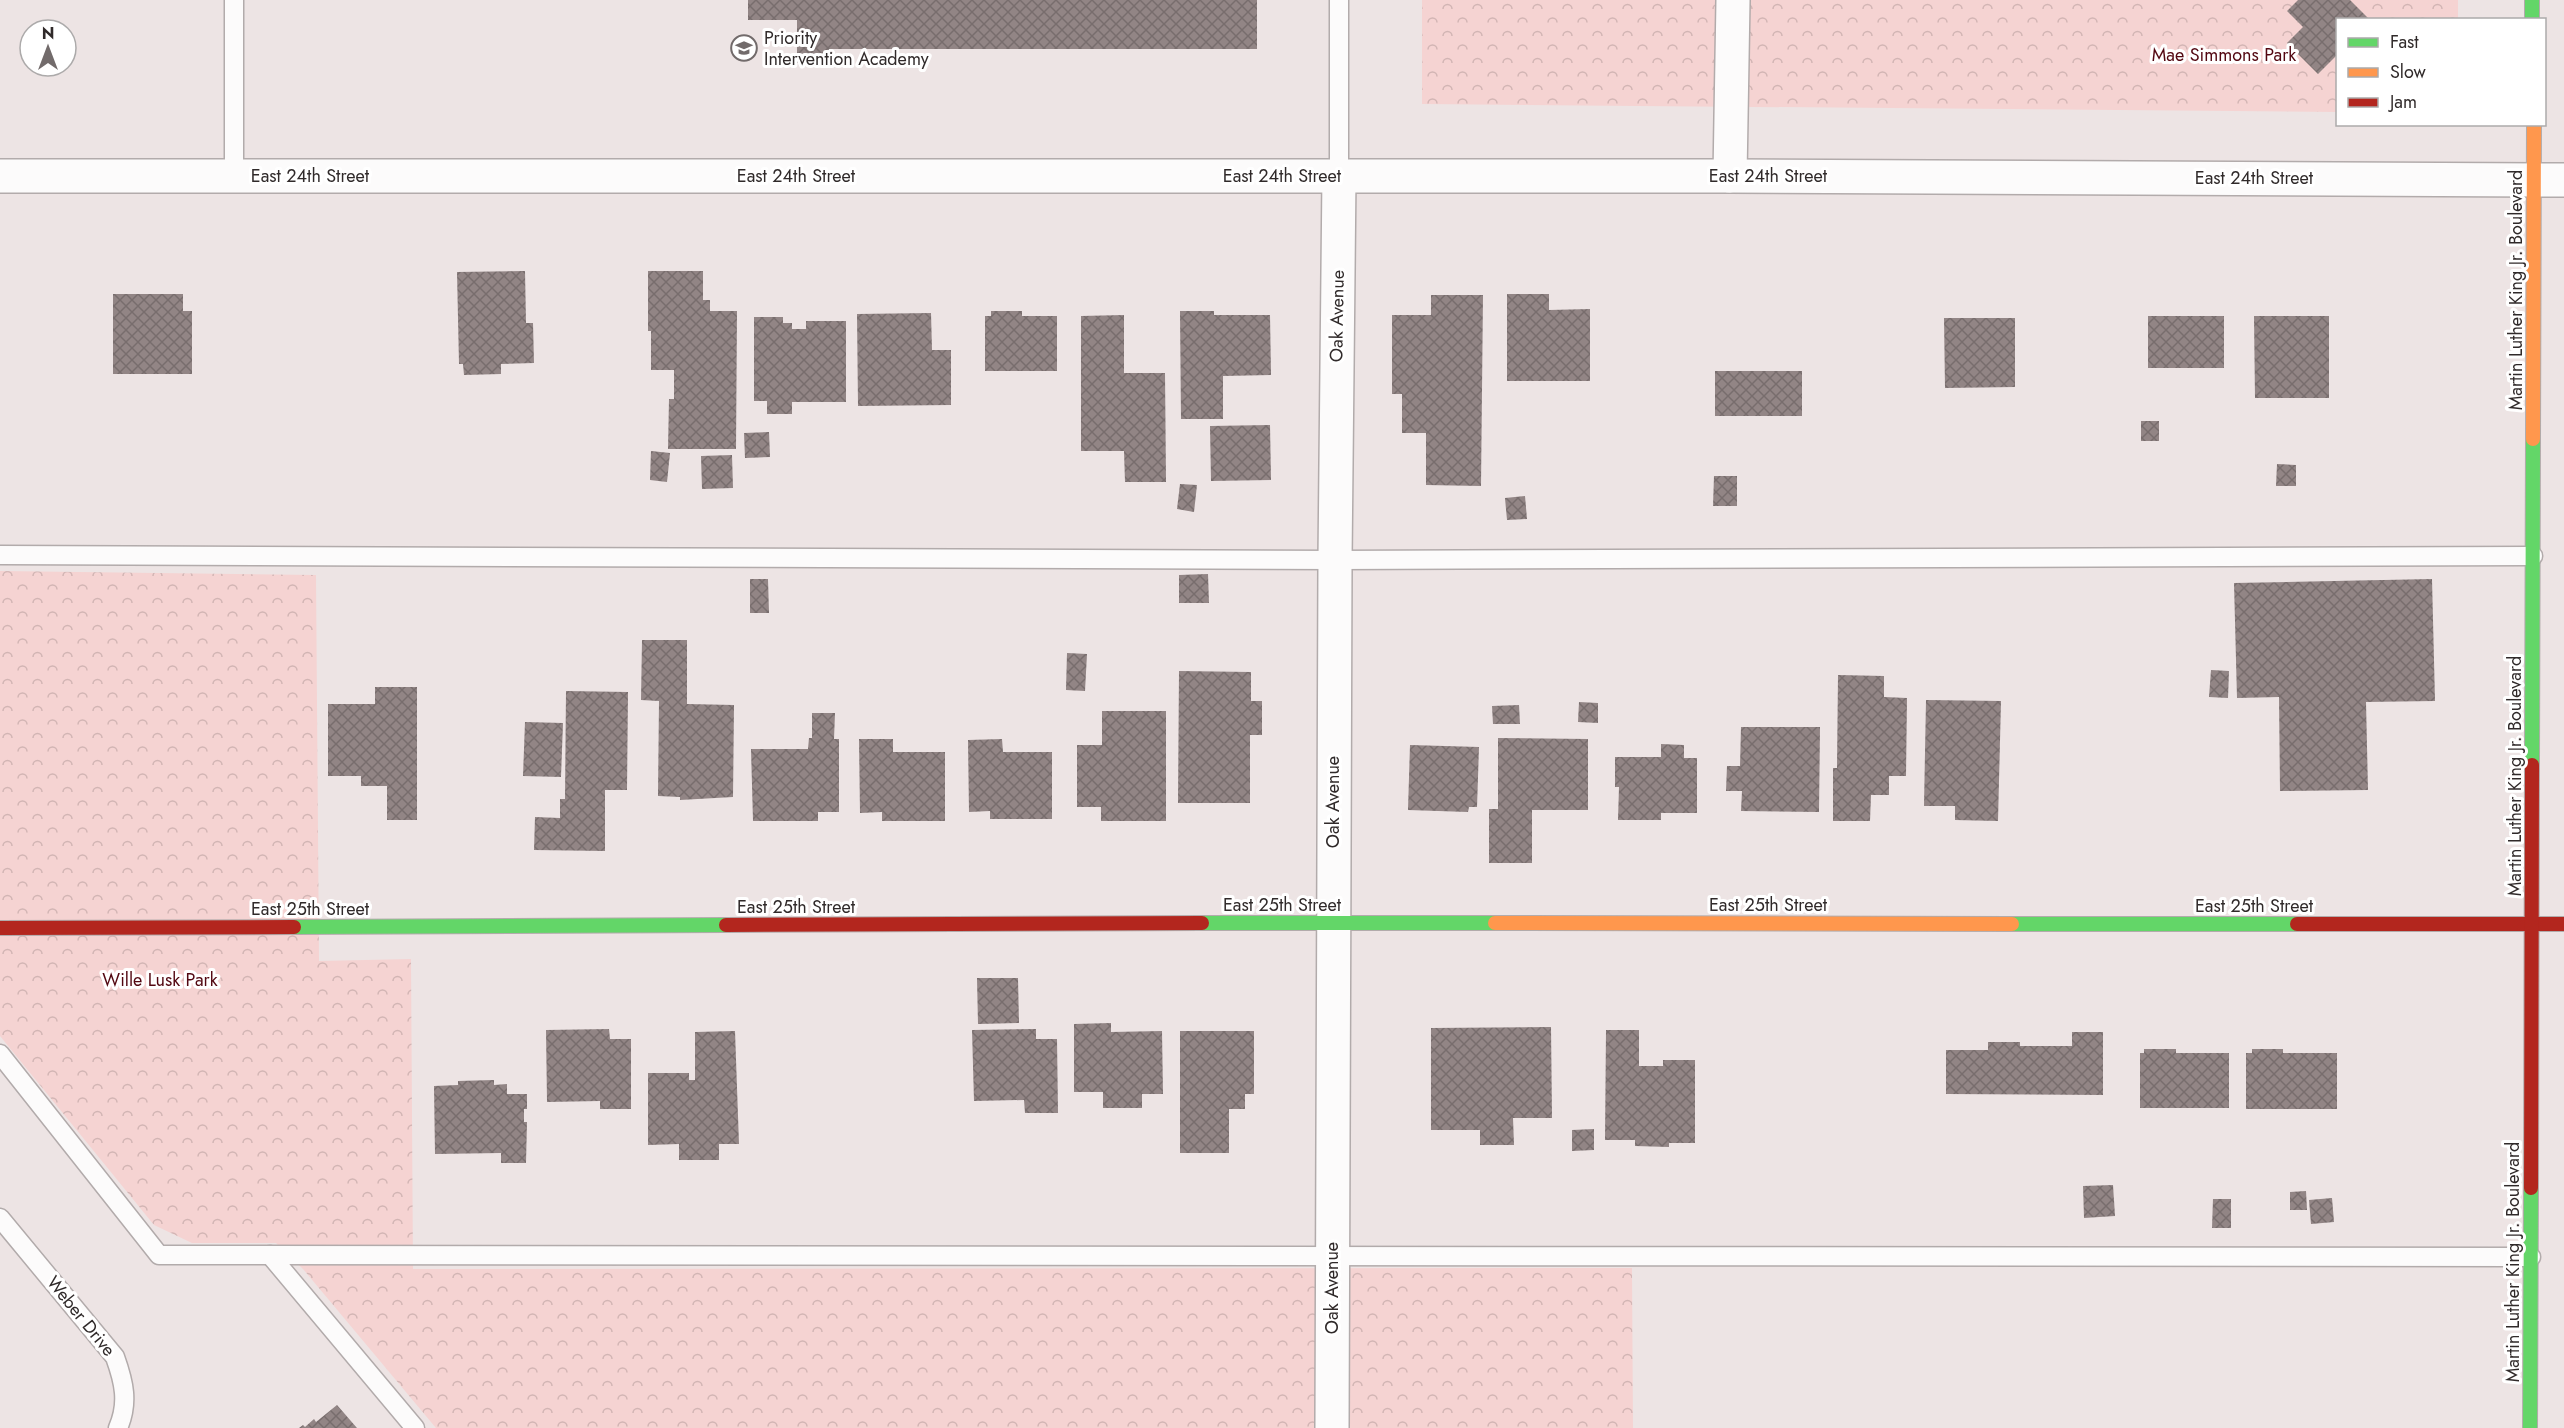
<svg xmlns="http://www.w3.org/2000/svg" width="2564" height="1428" viewBox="0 0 2564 1428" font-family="Jost,sans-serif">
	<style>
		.park { fill: url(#park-crowns) }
		.building { fill: url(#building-cross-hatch) }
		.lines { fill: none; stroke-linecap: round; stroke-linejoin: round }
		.lane-casing { stroke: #b2abab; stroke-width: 21 }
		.street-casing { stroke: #b2abab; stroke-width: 36 }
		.fast-casing { stroke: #b2abab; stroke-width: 16 }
		.slow-casing { stroke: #b2abab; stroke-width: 16 }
		.jam-casing { stroke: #b2abab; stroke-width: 16 }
		.lane { stroke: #fcfbfb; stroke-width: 18 }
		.street { stroke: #fcfbfb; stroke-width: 33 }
		.fast { stroke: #63d668; stroke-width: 14 }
		.slow { stroke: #ff974d; stroke-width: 14 }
		.jam { stroke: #b3261e; stroke-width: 14 }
		.labels { text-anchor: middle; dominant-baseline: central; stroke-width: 6; stroke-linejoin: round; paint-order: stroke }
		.poi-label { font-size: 18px; fill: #302a2a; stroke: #fff; text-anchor: start }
		.park-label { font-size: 18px; fill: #520711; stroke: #fff }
		.street-label { font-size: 18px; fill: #302a2a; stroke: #fff }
	</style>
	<defs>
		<pattern id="park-crowns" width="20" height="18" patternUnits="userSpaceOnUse" patternTransform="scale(1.5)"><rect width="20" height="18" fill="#f5d3d2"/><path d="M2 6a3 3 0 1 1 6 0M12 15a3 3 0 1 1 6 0" fill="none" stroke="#d2b5b4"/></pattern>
		<pattern id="building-cross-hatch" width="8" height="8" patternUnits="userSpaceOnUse" patternTransform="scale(1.5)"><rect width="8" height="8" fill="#928585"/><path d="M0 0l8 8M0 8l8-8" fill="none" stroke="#786d6d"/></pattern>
	</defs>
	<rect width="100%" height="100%" fill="#ede4e4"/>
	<g class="park">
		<path d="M1422,0H2458V19L2338,20L2337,112L1422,104Z"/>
		<path d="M0,571L316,575L319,961L411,959L413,1269L1632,1268L1633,1428H436L303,1269L276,1243H192L154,1225L0,1036Z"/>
	</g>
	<g class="building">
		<path d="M748,0H1257V49H829V64L797,63V20H748Z"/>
		<path d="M2298,0H2350L2370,20H2338V54L2318,74L2287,43L2303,27L2287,11Z"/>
		<path d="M525,271L526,323H533L534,363L501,364V374L464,375L463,364H459L457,272Z"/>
		<path d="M648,271H703V300H710V311H737L736,449H668L669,399H674V370H651V331H648Z"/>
		<path d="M113,294H183V311H192V374H113Z"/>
		<path d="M1507,294H1549V310L1590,309V381H1507Z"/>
		<path d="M1431,295H1483L1481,486L1426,485V433H1402V394H1392V315H1431Z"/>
		<path d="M991,311H1022V316H1057V371H985V316H991Z"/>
		<path d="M1180,311H1214V315H1270L1271,375L1223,376V419H1181Z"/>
		<path d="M931,313L932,350H951V405L858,406L857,314Z"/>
		<path d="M1124,315V373H1165L1166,482H1125L1124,451H1081V316Z"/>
		<rect x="2148" y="316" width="76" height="52"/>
		<path d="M2254,316H2329V398H2255Z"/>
		<path d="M754,317H783V323H792V329H806V321H846V402H792V414H767V401H754Z"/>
		<path d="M1944,318H2015V387L1945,388Z"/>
		<rect x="1715" y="371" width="87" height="45"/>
		<rect x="2141" y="421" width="18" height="20"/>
		<path d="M1270,425L1271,480L1211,481L1210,426Z"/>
		<path d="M769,432L770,457L745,458L744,433Z"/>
		<path d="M651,451L670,453L667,482L650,480Z"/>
		<path d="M732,455L733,488L702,489L701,456Z"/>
		<path d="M2277,464L2296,465V486H2276Z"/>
		<path d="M1714,476H1737V506H1713Z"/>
		<path d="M1180,484L1197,485L1194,512L1177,509Z"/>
		<path d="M1525,496L1527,519L1507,520L1505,498Z"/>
		<path d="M1208,574L1209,603H1179V575Z"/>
		<path d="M750,579H768L769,613H750Z"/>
		<path d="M2432,579L2435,701L2366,702L2368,790L2280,791L2279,697L2237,698L2234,583Z"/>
		<path d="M642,640H687V704L734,705L733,797L680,800V797L658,796L659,701L641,700Z"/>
		<path d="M1067,653L1087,654L1085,691L1066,690Z"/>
		<path d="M2211,670L2229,671L2228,698L2209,697Z"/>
		<path d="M1179,671L1251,672V701H1262V735H1250V803H1178Z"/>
		<path d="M1838,675L1884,676V697L1907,698L1906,776H1889V795H1871L1870,821H1833V768H1837Z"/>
		<path d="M375,687H417V820H387V786H361V776H328V704H375Z"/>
		<path d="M566,691L628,692L627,790H605V851L534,850L535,817L560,818V799H565Z"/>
		<path d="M1926,700L2001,701L1998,821L1955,820V806H1924Z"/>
		<path d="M1579,702L1598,703V723L1578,722Z"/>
		<path d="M1519,705L1520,724H1493L1492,706Z"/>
		<path d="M1102,711H1166V821H1101V807H1077V745H1102Z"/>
		<path d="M812,713H835L834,739H839V812H818V821H753L751,749H808L809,738H812Z"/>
		<path d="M525,722L563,723L561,777L523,776Z"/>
		<path d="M1741,727H1820L1819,812L1741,811L1742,791H1726L1727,766H1740Z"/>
		<path d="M1498,738L1588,739V810H1532V863H1489V809H1498Z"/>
		<path d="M859,739H893V752H945V821H882V812L860,813Z"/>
		<path d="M1002,739L1003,752H1052V819H990V811L969,812L968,740Z"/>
		<path d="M1661,744L1684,745V758H1697V813H1661V820H1618L1619,787H1615V757H1661Z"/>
		<path d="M1410,745L1479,747L1477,807H1469L1468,812L1408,810Z"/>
		<path d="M977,978H1018L1019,1023L978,1024Z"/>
		<path d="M1111,1023V1032L1162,1031L1163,1094H1142V1108H1103V1092H1074V1024Z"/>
		<path d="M1551,1027L1552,1118H1513L1514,1145H1480V1130H1431V1028Z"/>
		<path d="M609,1029L610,1039H631V1109H600V1101L547,1102L546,1030Z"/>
		<path d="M1036,1029V1039H1057L1058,1113H1025L1024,1100L974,1101L972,1030Z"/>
		<path d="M1606,1030H1639V1066H1663V1060H1695V1143H1669V1147L1635,1146V1140H1605Z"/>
		<path d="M735,1031L739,1144H719V1160H679V1144L648,1145V1073H689V1080H695V1032Z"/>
		<path d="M1180,1031H1254V1094H1245V1109H1229V1153H1180Z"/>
		<path d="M2072,1032H2103V1095L1946,1094V1050H1988V1042H2020V1046H2072Z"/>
		<path d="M2144,1049H2176V1053H2229V1108H2140V1053H2144Z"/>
		<path d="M2252,1049H2283V1053H2337V1109H2246V1053H2252Z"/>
		<path d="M494,1080V1085L507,1084V1094H527V1109H524V1122H527L526,1163H501V1153L435,1154L434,1086L458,1085V1081Z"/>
		<path d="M1594,1129V1150L1572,1151V1130Z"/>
		<path d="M2113,1185L2115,1216L2084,1218L2083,1186Z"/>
		<path d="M2306,1191L2307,1210H2290V1192Z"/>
		<path d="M2332,1198L2334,1222L2311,1224L2309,1200Z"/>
		<path d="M2213,1199H2231V1228H2212Z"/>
		<path d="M337,1405L357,1428H299L303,1425L305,1427L314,1419L316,1422Z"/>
	</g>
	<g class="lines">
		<g class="lane-casing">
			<g id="lane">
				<path d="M234,176V0"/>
				<path d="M1339,176V0"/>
				<path d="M0,555L1335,560L2533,556"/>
				<path d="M0,1054L159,1255L2531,1257"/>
				<path d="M0,1218L115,1357C124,1382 129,1403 118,1428"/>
				<path d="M270,1255L415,1428"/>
			</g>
		</g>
		<g class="street-casing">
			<g id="street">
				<path d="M0,176H1730L2564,180"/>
				<path d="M1730,176L1733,0"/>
				<path d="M1332,1428L1335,560L1339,176"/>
			</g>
		</g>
		<g class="fast-casing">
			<g id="fast">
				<path d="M2532,0V20"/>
				<path d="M2532,765L2533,439"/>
				<path d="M1202,923H1495"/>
				<path d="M2012,924H2297"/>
				<path d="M294,927L726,925"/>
				<path d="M2530,1428L2531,1188"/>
			</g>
		</g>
		<g class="slow-casing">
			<g id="slow">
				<path d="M2533,439L2534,124"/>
				<path d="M1495,923L2012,924"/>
			</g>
		</g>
		<g class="jam-casing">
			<g id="jam">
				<path d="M2297,924H2564"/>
				<path d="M726,925L1202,923"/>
				<path d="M0,928L294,927"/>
				<path d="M2531,1188L2532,765"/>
			</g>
		</g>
		<use href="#lane" class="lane"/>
		<use href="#street" class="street"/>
		<use href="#fast" class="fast"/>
		<use href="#slow" class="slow"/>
		<use href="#jam" class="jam"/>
	</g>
	<defs>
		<g id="school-ring" transform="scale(1.35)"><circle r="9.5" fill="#fff" stroke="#726b6b" stroke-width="1.5"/><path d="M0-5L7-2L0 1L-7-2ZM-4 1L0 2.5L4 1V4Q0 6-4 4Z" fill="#726b6b"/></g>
	</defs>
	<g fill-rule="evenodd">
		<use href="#school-ring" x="744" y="48"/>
	</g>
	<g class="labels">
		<g class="poi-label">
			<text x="764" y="38">Priority<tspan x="764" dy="21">Intervention Academy</tspan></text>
		</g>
		<g class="park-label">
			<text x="2224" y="55">Mae Simmons Park</text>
			<text x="160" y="980">Wille Lusk Park</text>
		</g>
		<g class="street-label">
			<text x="310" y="176">East 24th Street</text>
			<text x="796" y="176">East 24th Street</text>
			<text x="1282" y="176">East 24th Street</text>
			<text x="1768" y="176">East 24th Street</text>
			<text x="2254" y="178">East 24th Street</text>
			<text transform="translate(2516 290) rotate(-90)">Martin Luther King Jr. Boulevard</text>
			<text transform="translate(1337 316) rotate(-89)">Oak Avenue</text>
			<text transform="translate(2515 776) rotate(-90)">Martin Luther King Jr. Boulevard</text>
			<text transform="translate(1333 802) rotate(-90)">Oak Avenue</text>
			<text x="1282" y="905">East 25th Street</text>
			<text x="1768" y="905">East 25th Street</text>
			<text x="2254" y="906">East 25th Street</text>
			<text x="796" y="907">East 25th Street</text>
			<text x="310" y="909">East 25th Street</text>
			<text transform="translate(2513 1262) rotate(-90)">Martin Luther King Jr. Boulevard</text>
			<text transform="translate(1332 1288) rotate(-90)">Oak Avenue</text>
			<text transform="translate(81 1316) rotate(51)">Weber Drive</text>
		</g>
	</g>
	<rect x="2336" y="18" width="210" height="108" fill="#ffffff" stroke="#acaaaa" stroke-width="1.5"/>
	<rect x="2348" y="38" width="30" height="9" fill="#63d668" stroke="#acaaaa" stroke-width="1.5"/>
	<text x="2390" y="48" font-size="18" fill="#302a2a">Fast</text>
	<rect x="2348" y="68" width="30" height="9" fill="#ff974d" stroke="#acaaaa" stroke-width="1.5"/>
	<text x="2390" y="78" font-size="18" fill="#302a2a">Slow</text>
	<rect x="2348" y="98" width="30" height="9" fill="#b3261e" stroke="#acaaaa" stroke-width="1.5"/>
	<text x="2390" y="108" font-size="18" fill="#302a2a">Jam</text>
	<g transform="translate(48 48)"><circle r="28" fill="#ffffff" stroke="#acaaaa" stroke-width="1.5"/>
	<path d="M0-4.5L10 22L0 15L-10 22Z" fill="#726b6b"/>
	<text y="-9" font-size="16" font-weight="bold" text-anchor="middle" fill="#302a2a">N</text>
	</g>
</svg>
